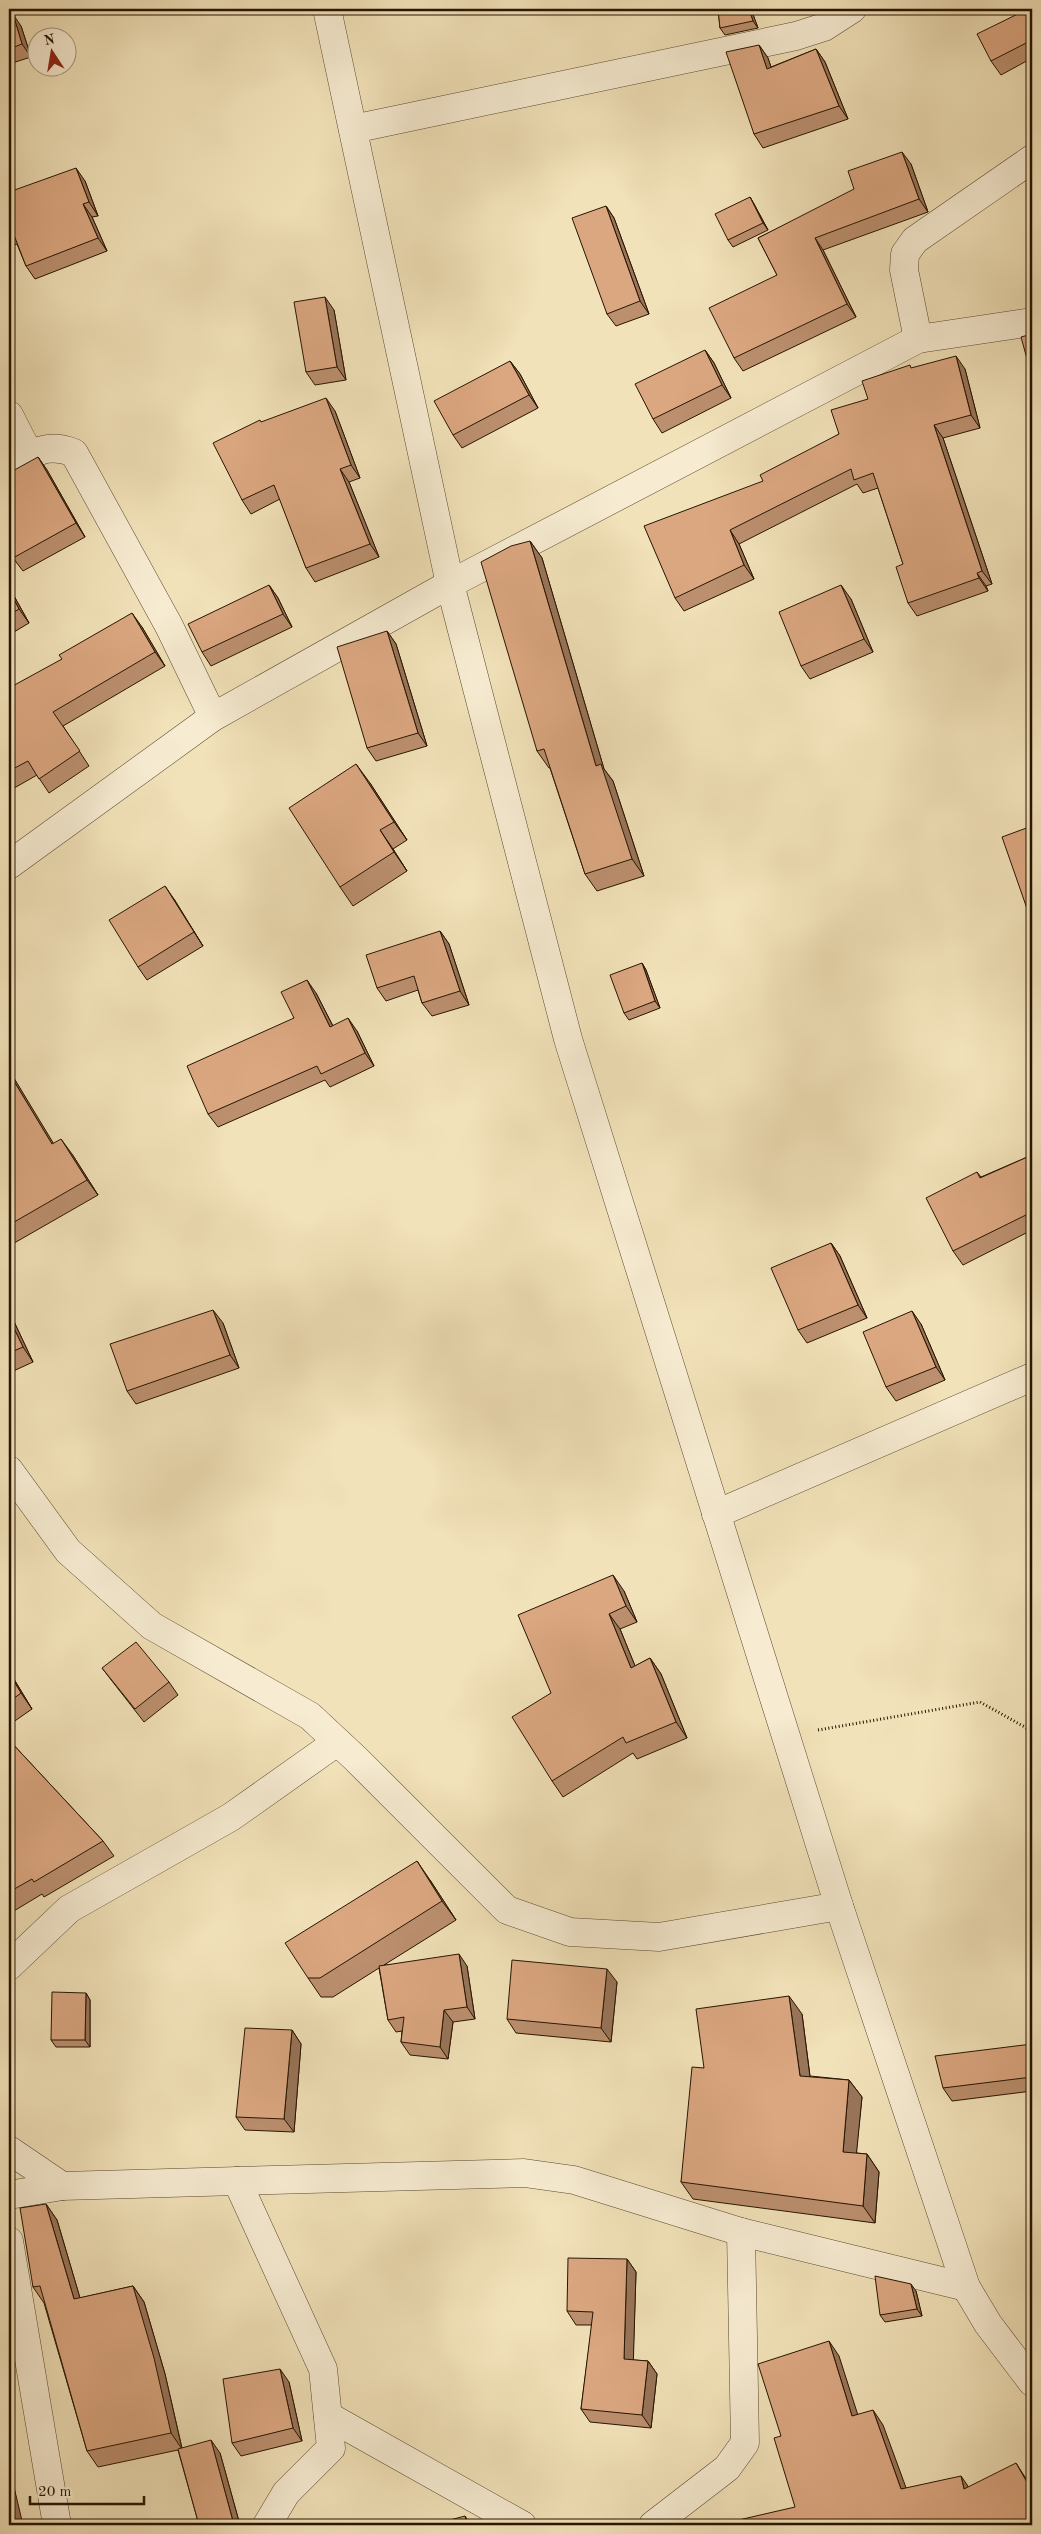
<svg xmlns="http://www.w3.org/2000/svg" width="1041" height="2534" viewBox="0 0 1041 2534" font-family="'Old Standard TT',serif">
	<style>
		.lines { fill: none; stroke-linecap: round; stroke-linejoin: round }
		.minor-casing { stroke: #5a482e; stroke-width: 29 }
		.path { stroke: #271400; stroke-width: 3; stroke-dasharray: 1 2.5; stroke-linecap: butt }
		.minor { stroke: #f7ecd2; stroke-width: 28 }
		.wall { fill: #bc906f; stroke: #271400 }
		.shaded-wall { fill: #99755a; stroke: #271400 }
		.building { fill: #dba781; stroke: #271400 }
	</style>
	<rect width="100%" height="100%" fill="#f2e2b9"/>
	<filter id="stains"><feTurbulence type="fractalNoise" baseFrequency=".004" numOctaves="4"/><feColorMatrix values="0 0 0 0 .2 0 0 0 0 .09 0 0 0 0 .02 0 0 0 .5 -.17"/></filter>
	<radialGradient id="worn" r=".72"><stop offset=".6" stop-color="#630" stop-opacity="0"/><stop offset="1" stop-color="#630" stop-opacity=".3"/></radialGradient>
	<g class="lines">
		<g class="minor-casing">
			<g id="minor">
				<path d="M327,9L450,584L568,1039L839,1906L966,2287L988,2324L1032,2382"/>
				<path d="M353,129L796,36L824,27L852,9"/>
				<path d="M918,339L904,270L905,254L915,240L1032,159"/>
				<path d="M9,415L29,454"/>
				<path d="M9,467C31,453 48,442 74,453L169,626L213,717"/>
				<path d="M9,865L213,717L450,584L918,339L1032,322"/>
				<path d="M9,1470L68,1551L152,1626L310,1716L356,1759L507,1910L570,1932L659,1937L839,1906"/>
				<path d="M716,1514L1032,1377"/>
				<path d="M9,1966L69,1909L231,1817L337,1742"/>
				<path d="M9,2150L62,2186"/>
				<path d="M237,2181L323,2369L331,2448L286,2493L267,2525"/>
				<path d="M9,2195L62,2186L524,2173L574,2180L741,2232L966,2287"/>
				<path d="M9,2241L57,2525"/>
				<path d="M328,2416L522,2525"/>
				<path d="M653,2525L727,2468L745,2443L741,2232"/>
			</g>
		</g>
		<path class="path" d="M818,1730L980,1702L1032,1731"/>
		<use href="#minor" class="minor"/>
	</g>
	<g class="wall">
		<path d="M718,9H751L758,28L725,35L720,28Z"/>
		<path d="M1032,9V58L1001,75L991,61Z"/>
		<path d="M9,15L21,26L31,57L9,64Z"/>
		<path d="M759,45L768,58L771,67L816,49L825,62L848,119L763,148L754,134Z"/>
		<path d="M911,164L928,212L823,250L856,317L743,371L734,358L777,275L758,238Z"/>
		<path d="M85,181L98,216L92,217L107,251L35,279L26,266L17,244L9,247V192Z"/>
		<path d="M750,197L754,204L768,230L733,247L728,240Z"/>
		<path d="M606,206L614,218L649,314L616,326L607,314Z"/>
		<path d="M334,310L346,380L315,385L306,372Z"/>
		<path d="M705,350L714,363L731,398L662,433L653,419Z"/>
		<path d="M510,361L520,374L538,408L462,448L453,435Z"/>
		<path d="M912,368L965,369L980,428L943,438L992,584L986,586L988,591L917,616L908,603L903,564L878,488L863,493L857,484L739,544L754,579L684,611L675,598L763,481L839,434L868,399Z"/>
		<path d="M335,411L360,478L349,482L379,557L315,582L306,568L280,499L251,514L242,500L262,422Z"/>
		<path d="M38,457L47,470L85,537L23,571L13,558Z"/>
		<path d="M530,541L542,558L604,769L613,781L644,876L597,891L585,874L550,768H549L537,751Z"/>
		<path d="M269,585L278,598L292,627L211,666L202,652Z"/>
		<path d="M9,587L29,623L9,635Z"/>
		<path d="M851,599L873,652L810,679L801,666Z"/>
		<path d="M142,627L165,666L63,726L89,766L49,793L37,775L9,791V688Z"/>
		<path d="M387,631L396,644L427,746L376,761L367,748Z"/>
		<path d="M370,783L407,840L393,849L407,871L353,906L340,887Z"/>
		<path d="M174,899L203,946L147,980L138,967Z"/>
		<path d="M440,931L449,944L469,1005L432,1016L422,1003L418,990L386,1001L377,988Z"/>
		<path d="M642,963L646,970L660,1008L629,1020L624,1013Z"/>
		<path d="M316,993L333,1026L357,1031L374,1066L330,1087L325,1080L218,1127L208,1114Z"/>
		<path d="M9,1070L53,1144L72,1154L98,1195L9,1246Z"/>
		<path d="M1032,1155V1230L963,1265L953,1251L977,1172L981,1177Z"/>
		<path d="M831,1243L840,1256L867,1318L807,1343L798,1330Z"/>
		<path d="M9,1311L33,1362L9,1373Z"/>
		<path d="M223,1323L239,1368L136,1404L127,1391Z"/>
		<path d="M921,1324L945,1380L896,1401L886,1387Z"/>
		<path d="M624,1591L637,1622L620,1629L635,1666L650,1658L661,1674L687,1738L637,1759L633,1753L563,1797L552,1781L551,1693Z"/>
		<path d="M102,1668L169,1682L178,1695L144,1722L112,1681Z"/>
		<path d="M9,1671L32,1709L9,1725Z"/>
		<path d="M9,1740L103,1841L114,1856L44,1897L42,1894L9,1914Z"/>
		<path d="M430,1880L456,1920L384,1965L467,1966L475,2019L453,2022L448,2059L410,2055L401,2042L402,2031L396,2032L388,2020L379,1968L333,1997H321L308,1978Z"/>
		<path d="M617,1982L611,2042L516,2033L507,2019Z"/>
		<path d="M86,1993L90,2000V2047H56L51,2040Z"/>
		<path d="M802,2014L810,2076L849,2080L862,2097L856,2153L867,2154L879,2172L875,2223L693,2199L681,2182L704,2068Z"/>
		<path d="M292,2030L301,2044L294,2132L245,2130L236,2117Z"/>
		<path d="M1032,2044V2091L952,2101L943,2088Z"/>
		<path d="M46,2204L57,2220L80,2298L133,2286L144,2302L165,2374L182,2448L220,2453L240,2525H199L178,2450L98,2467L87,2451L44,2303L33,2287Z"/>
		<path d="M627,2259L636,2272L633,2360L648,2361L657,2374L651,2428L590,2422L581,2409L592,2325H576L567,2311Z"/>
		<path d="M916,2291L922,2316L885,2322L880,2315Z"/>
		<path d="M289,2382L302,2441L241,2456L232,2443Z"/>
	</g>
	<g class="shaded-wall">
		<path d="M749,9H751L758,28L753,21Z"/>
		<path d="M13,14L21,26L31,57L22,44Z"/>
		<path d="M759,45L768,58L776,82L767,69Z"/>
		<path d="M816,49L825,62L848,119L839,106Z"/>
		<path d="M902,152L911,164L928,212L919,199Z"/>
		<path d="M76,168L85,181L98,216L89,202Z"/>
		<path d="M750,197L754,204L768,230L763,223Z"/>
		<path d="M83,204L92,217L107,251L98,238Z"/>
		<path d="M606,206L614,218L649,314L640,301Z"/>
		<path d="M815,238L823,250L856,317L847,304Z"/>
		<path d="M325,297L334,310L346,380L337,367Z"/>
		<path d="M705,350L714,363L731,398L722,385Z"/>
		<path d="M956,356L965,369L980,428L971,415Z"/>
		<path d="M510,361L520,374L538,408L529,395Z"/>
		<path d="M326,398L335,411L360,478L351,465Z"/>
		<path d="M934,425L943,438L992,584L982,571Z"/>
		<path d="M38,457L47,470L85,537L76,523Z"/>
		<path d="M340,469L349,482L379,557L370,544Z"/>
		<path d="M730,530L739,544L754,579L744,565Z"/>
		<path d="M530,541L542,558L604,769L613,781L644,876L632,859L596,766Z"/>
		<path d="M977,573L986,586L988,591L979,578Z"/>
		<path d="M269,585L278,598L292,627L283,614Z"/>
		<path d="M841,585L851,599L873,652L864,639Z"/>
		<path d="M9,587L29,623L19,609L9,590Z"/>
		<path d="M132,613L142,627L165,666L155,652Z"/>
		<path d="M387,631L396,644L427,746L418,733Z"/>
		<path d="M356,764L370,783L407,840L394,822Z"/>
		<path d="M380,830L393,849L407,871L394,852Z"/>
		<path d="M165,886L174,899L203,946L194,932Z"/>
		<path d="M440,931L449,944L469,1005L460,991Z"/>
		<path d="M642,963L646,970L660,1008L655,1001Z"/>
		<path d="M307,980L316,993L340,1040L330,1027Z"/>
		<path d="M348,1018L357,1031L374,1066L365,1053Z"/>
		<path d="M9,1070L63,1159L52,1144L9,1073Z"/>
		<path d="M61,1139L72,1154L98,1195L87,1180Z"/>
		<path d="M831,1243L840,1256L867,1318L858,1305Z"/>
		<path d="M213,1310L223,1323L239,1368L230,1355Z"/>
		<path d="M9,1311L33,1362L23,1347L9,1318Z"/>
		<path d="M912,1311L921,1324L945,1380L936,1367Z"/>
		<path d="M613,1575L624,1591L637,1622L626,1606Z"/>
		<path d="M609,1614L620,1629L642,1683L631,1668Z"/>
		<path d="M650,1658L661,1674L687,1738L676,1722Z"/>
		<path d="M9,1671L32,1709L21,1693L9,1673Z"/>
		<path d="M417,1861L430,1880L456,1920L442,1901Z"/>
		<path d="M459,1954L467,1966L475,2019L467,2007Z"/>
		<path d="M607,1969L617,1982L611,2042L601,2028Z"/>
		<path d="M86,1993L90,2000V2047L85,2040Z"/>
		<path d="M789,1996L802,2014L812,2093L800,2076Z"/>
		<path d="M444,2010L453,2022L448,2059L440,2047Z"/>
		<path d="M292,2030L301,2044L294,2132L284,2119Z"/>
		<path d="M849,2080L862,2097L855,2169L843,2152Z"/>
		<path d="M867,2154L879,2172L875,2223L863,2206Z"/>
		<path d="M46,2204L57,2220L85,2315L74,2299Z"/>
		<path d="M627,2259L636,2272L633,2373L624,2359Z"/>
		<path d="M911,2284L916,2291L922,2316L917,2309Z"/>
		<path d="M133,2286L144,2302L165,2374L182,2449L171,2433Z"/>
		<path d="M829,2341L839,2356L863,2431L852,2416Z"/>
		<path d="M648,2361L657,2374L651,2428L642,2415Z"/>
		<path d="M280,2369L289,2382L302,2441L293,2428Z"/>
		<path d="M873,2410L883,2425L912,2504L901,2489Z"/>
		<path d="M211,2440L220,2453L240,2525H234Z"/>
		<path d="M1016,2463L1032,2488V2491Z"/>
		<path d="M9,2466L23,2525H15L9,2499Z"/>
		<path d="M961,2476L972,2492L964,2489Z"/>
		<path d="M465,2516L471,2525H467Z"/>
	</g>
	<g class="building">
		<path d="M718,9H749L753,21L720,28Z"/>
		<path d="M1028,9H1032V40L991,61L977,34Z"/>
		<path d="M13,14L22,44L9,49V15Z"/>
		<path d="M759,45L767,69L816,49L839,106L754,134L726,52Z"/>
		<path d="M902,152L919,199L815,238L847,304L734,358L709,308L777,275L758,238L854,189L848,171Z"/>
		<path d="M76,168L89,202L83,204L98,238L26,266L12,230L9,231V192Z"/>
		<path d="M750,197L763,223L728,240L715,214Z"/>
		<path d="M606,206L640,301L607,314L572,218Z"/>
		<path d="M325,297L337,367L306,372L294,302Z"/>
		<path d="M1032,334V377L1021,337Z"/>
		<path d="M705,350L722,385L653,419L635,384Z"/>
		<path d="M956,356L971,415L934,425L982,571L977,573L979,578L908,603L896,567L903,564L873,473L854,480L851,469L730,530L744,565L675,598L644,526L763,481L760,475L839,434L831,410L868,399L862,381L910,365L911,368Z"/>
		<path d="M510,361L529,395L453,435L434,401Z"/>
		<path d="M326,398L351,465L340,469L370,544L306,568L274,485L242,500L213,443L260,420L261,422Z"/>
		<path d="M38,457L76,523L13,558L9,550V473Z"/>
		<path d="M530,541L596,766L601,764L632,859L585,874L544,749L537,751L481,562L511,546Z"/>
		<path d="M269,585L283,614L202,652L188,624Z"/>
		<path d="M841,585L864,639L801,666L779,612Z"/>
		<path d="M9,590L19,609L9,615Z"/>
		<path d="M132,613L155,652L53,712L80,751L39,779L28,761L9,771V688L62,659L59,655Z"/>
		<path d="M387,631L418,733L367,748L337,647Z"/>
		<path d="M356,764L394,822L380,830L394,852L340,887L289,808Z"/>
		<path d="M1032,826V923L1002,837Z"/>
		<path d="M165,886L194,932L138,967L109,920Z"/>
		<path d="M440,931L460,991L422,1003L414,976L377,988L366,955Z"/>
		<path d="M642,963L655,1001L624,1013L610,975Z"/>
		<path d="M307,980L330,1027L348,1018L365,1053L321,1074L317,1066L208,1114L187,1066L294,1018L281,992Z"/>
		<path d="M9,1073L52,1144L61,1139L87,1180L9,1225Z"/>
		<path d="M1032,1155V1212L953,1251L926,1198L977,1172L980,1178Z"/>
		<path d="M831,1243L858,1305L798,1330L771,1268Z"/>
		<path d="M213,1310L230,1355L127,1391L110,1344Z"/>
		<path d="M912,1311L936,1367L886,1387L863,1332Z"/>
		<path d="M9,1318L23,1347L9,1353Z"/>
		<path d="M613,1575L626,1606L609,1614L631,1668L650,1658L676,1722L626,1743L623,1737L552,1781L512,1717L551,1693L518,1615Z"/>
		<path d="M136,1642L169,1682L135,1709L102,1668Z"/>
		<path d="M9,1673L21,1693L9,1702Z"/>
		<path d="M9,1740L103,1841L34,1882L32,1879L9,1892Z"/>
		<path d="M417,1861L442,1901L320,1978H308L285,1943Z"/>
		<path d="M459,1954L467,2007L444,2010L440,2047L401,2042L404,2017L388,2020L379,1966Z"/>
		<path d="M512,1960L607,1969L601,2028L507,2019Z"/>
		<path d="M52,1992L86,1993L85,2040H51Z"/>
		<path d="M789,1996L800,2076L849,2080L843,2152L867,2154L863,2206L681,2182L692,2067L704,2068L696,2009Z"/>
		<path d="M245,2028L292,2030L284,2119L236,2117Z"/>
		<path d="M1032,2044V2077L943,2088L935,2056Z"/>
		<path d="M46,2204L74,2299L133,2286L154,2358L171,2433L87,2451L40,2286L33,2287L20,2208Z"/>
		<path d="M568,2258L627,2259L624,2359L648,2361L642,2415L581,2409L593,2312L567,2311Z"/>
		<path d="M875,2276L911,2284L917,2309L880,2315Z"/>
		<path d="M829,2341L852,2416L873,2410L901,2489L961,2476L964,2489L1016,2463L1032,2491V2525H717L795,2507L774,2438L781,2436L758,2364Z"/>
		<path d="M280,2369L293,2428L232,2443L223,2379Z"/>
		<path d="M211,2440L234,2525H199L178,2449Z"/>
		<path d="M9,2499L15,2525H9Z"/>
		<path d="M465,2516L467,2525H431Z"/>
		<path d="M318,2521L319,2525H299Z"/>
	</g>
	<rect width="1041" height="2534" fill="none" stroke="#f2e2b9" stroke-width="30"/>
	<rect x="10" y="10" width="1021" height="2514" fill="none" stroke="#271400" stroke-width="2.5"/>
	<rect x="15" y="15" width="1011" height="2504" fill="none" stroke="#271400"/>
	<g transform="translate(52 52) rotate(348)"><circle r="24" fill="#f7ecd2" stroke="#a4967e"/>
	<path d="M0-4L9 19L0 12L-9 19Z" fill="#8f2418"/>
	<text y="-8" font-size="14" font-weight="bold" text-anchor="middle" fill="#271400">N</text>
	</g>
	<path d="M30 2496v8h114v-8" fill="none" stroke="#271400" stroke-width="2.5"/>
	<text x="38" y="2496" font-size="15" fill="#271400" stroke="#f7ecd2" stroke-width="4" paint-order="stroke">20 m</text>
	<rect width="100%" height="100%" filter="url(#stains)"/>
	<rect width="100%" height="100%" fill="url(#worn)"/>
</svg>
